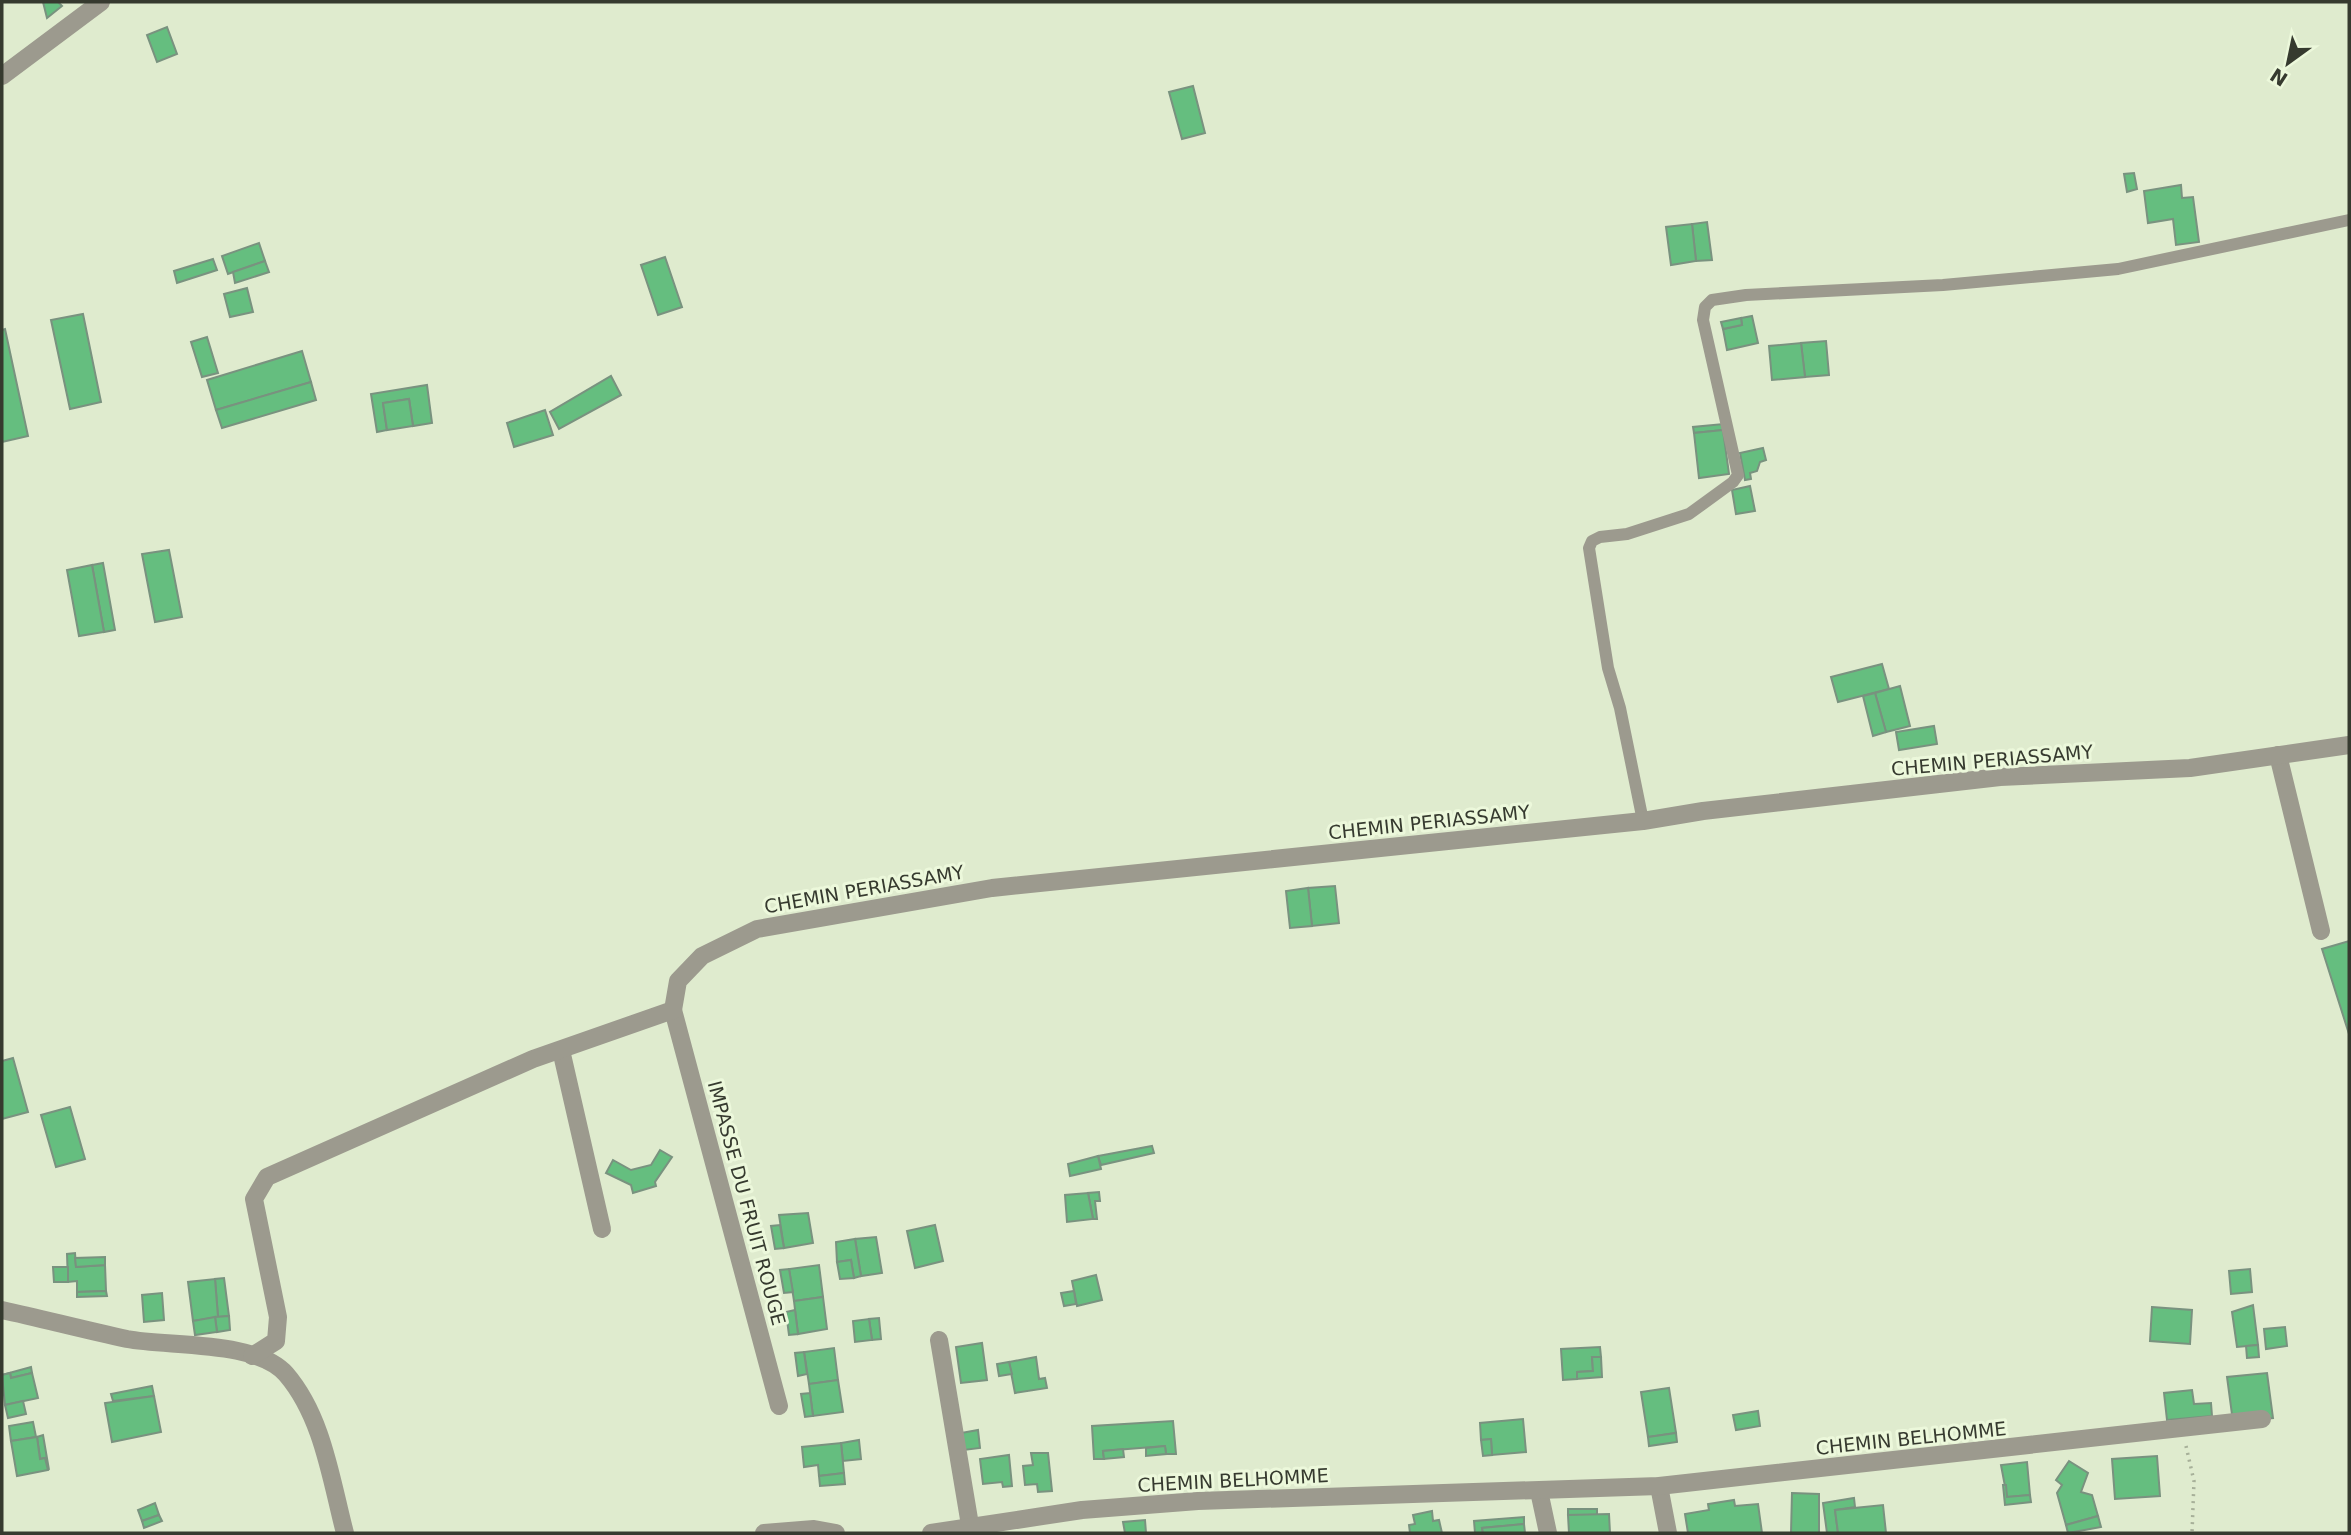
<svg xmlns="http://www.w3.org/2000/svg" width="2351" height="1535" viewBox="0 0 2351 1535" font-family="'DejaVu Sans',sans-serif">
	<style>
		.building { fill: #65be7f; stroke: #79927f; stroke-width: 2 }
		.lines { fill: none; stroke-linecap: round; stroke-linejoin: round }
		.path { stroke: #a7b099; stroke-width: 3.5; stroke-dasharray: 2 5; stroke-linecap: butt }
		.service { stroke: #9c9a8e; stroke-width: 12 }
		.minor { stroke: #9c9a8e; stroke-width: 18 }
		.labels { text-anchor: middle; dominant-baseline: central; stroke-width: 6; stroke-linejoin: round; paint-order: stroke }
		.street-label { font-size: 19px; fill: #363a2f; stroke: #ecf8db }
	</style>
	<rect width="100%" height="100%" fill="#dfebce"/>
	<g class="building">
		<path d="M43,2H58L62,6L47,18Z"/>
		<path d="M167,27L177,54L157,62L147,35Z"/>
		<path d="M1193,86L1205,133L1182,139L1169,92Z"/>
		<path d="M2134,173L2137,189L2127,192L2124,174Z"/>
		<path d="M2181,185L2182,198L2193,197L2199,242L2176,245L2173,219L2148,223L2144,191Z"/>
		<path d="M1707,222L1712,260L1696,261L1692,224Z"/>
		<path d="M1692,224L1696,261L1671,265L1666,227Z"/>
		<path d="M259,243L265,261L228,274L222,256Z"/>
		<path d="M665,257L682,307L658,315L641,265Z"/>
		<path d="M213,259L217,270L177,283L174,271Z"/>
		<path d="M265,261L269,272L235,283L233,272Z"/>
		<path d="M247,288L253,312L230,317L224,294Z"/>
		<path d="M83,314L101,402L70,409L51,320Z"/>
		<path d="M1752,316L1758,343L1727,350L1723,329L1742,325L1741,318Z"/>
		<path d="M1741,318L1742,325L1723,329L1721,322Z"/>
		<path d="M5,329L28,436L2,442V330Z"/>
		<path d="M207,337L218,373L202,377L191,342Z"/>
		<path d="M1826,341L1829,375L1805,377L1801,343Z"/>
		<path d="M1801,343L1805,377L1772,380L1769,346Z"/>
		<path d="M302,351L311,382L216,410L207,380Z"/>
		<path d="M611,376L621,395L559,429L550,412Z"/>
		<path d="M311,382L316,400L222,428L216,410Z"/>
		<path d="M427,385L432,423L413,426L409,399L383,403L387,430L377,432L371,394Z"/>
		<path d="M409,399L413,426L387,430L383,403Z"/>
		<path d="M545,410L553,435L514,447L507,423Z"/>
		<path d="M1723,424V430L1694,433L1693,427Z"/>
		<path d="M1723,430L1729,474L1699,478L1694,433Z"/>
		<path d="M1763,448L1766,460L1760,462L1757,471L1750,473L1751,479L1745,480L1740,453Z"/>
		<path d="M1750,486L1755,511L1736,514L1732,490Z"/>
		<path d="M169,550L182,617L155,622L142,554Z"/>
		<path d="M103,563L115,630L104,632L92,565Z"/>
		<path d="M92,565L104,632L79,636L67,570Z"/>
		<path d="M1882,664L1889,689L1838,702L1831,677Z"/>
		<path d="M1900,686L1910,726L1886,732L1875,693Z"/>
		<path d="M1875,693L1886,732L1873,736L1863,696Z"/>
		<path d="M1934,726L1937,744L1899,750L1896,732Z"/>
		<path d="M1335,886L1339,923L1312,926L1308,888Z"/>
		<path d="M1308,888L1312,926L1290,928L1286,891Z"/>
		<path d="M2349,941V1034L2322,949Z"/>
		<path d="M13,1058L28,1112L2,1119V1061Z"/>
		<path d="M70,1107L85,1159L56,1167L41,1115Z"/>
		<path d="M1152,1146L1154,1153L1101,1165L1098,1156Z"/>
		<path d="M660,1150L672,1157L655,1182L656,1186L633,1193L631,1185L606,1173L613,1160L631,1170L651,1165Z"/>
		<path d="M1098,1156L1101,1169L1070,1176L1068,1164Z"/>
		<path d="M1099,1192L1100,1201H1095L1097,1219H1093L1088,1193Z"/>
		<path d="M1088,1193L1093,1219L1067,1222L1065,1195Z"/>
		<path d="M808,1213L813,1243L784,1248L779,1215Z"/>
		<path d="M780,1225L784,1248L775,1249L771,1226Z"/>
		<path d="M935,1225L943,1261L915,1268L907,1231Z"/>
		<path d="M876,1237L882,1273L861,1276L855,1239Z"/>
		<path d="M855,1239L861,1276L854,1278L851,1260L837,1262L836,1242Z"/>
		<path d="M75,1253L76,1267L105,1265L106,1291L77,1292V1281L68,1282L67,1254Z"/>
		<path d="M105,1257V1265L76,1267L75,1258Z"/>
		<path d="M851,1260L854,1278L840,1279L837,1262Z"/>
		<path d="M819,1265L823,1297L794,1301L789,1269Z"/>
		<path d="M53,1267H68V1282H54Z"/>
		<path d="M789,1269L793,1292L784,1293L780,1270Z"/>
		<path d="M2250,1269L2252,1292L2231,1294L2229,1271Z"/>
		<path d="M1096,1275L1102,1300L1077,1306L1072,1281Z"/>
		<path d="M224,1278L229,1316L218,1317L215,1279Z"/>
		<path d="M215,1279L218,1317L193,1321L188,1282Z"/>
		<path d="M106,1291L107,1296L77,1297V1292Z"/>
		<path d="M1074,1291L1076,1304L1064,1306L1061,1293Z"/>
		<path d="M162,1293L164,1320L144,1322L142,1295Z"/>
		<path d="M823,1297L827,1329L798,1334L794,1301Z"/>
		<path d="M2253,1305L2258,1345L2237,1347L2232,1312Z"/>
		<path d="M2152,1307L2192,1310L2190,1344L2150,1341Z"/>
		<path d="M795,1310L798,1334L789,1335L786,1312Z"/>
		<path d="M229,1316L230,1330L217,1332L215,1317Z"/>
		<path d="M215,1317L217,1332L195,1335L193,1321Z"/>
		<path d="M879,1318L881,1339L872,1340L869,1319Z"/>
		<path d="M869,1319L872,1340L855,1342L853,1321Z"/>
		<path d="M2285,1327L2287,1346L2266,1349L2264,1329Z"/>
		<path d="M982,1343L987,1380L961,1383L956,1347Z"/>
		<path d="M2258,1345L2259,1357L2247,1358L2246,1346Z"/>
		<path d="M1600,1347L1601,1357H1592L1593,1371L1577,1372V1379L1563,1380L1561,1349Z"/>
		<path d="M834,1348L838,1380L809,1384L804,1352Z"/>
		<path d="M804,1352L807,1374L798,1376L795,1353Z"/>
		<path d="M1036,1357L1039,1379L1045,1378L1047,1388L1015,1393L1009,1362Z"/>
		<path d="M1592,1357H1601L1602,1377L1577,1379V1372L1593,1371Z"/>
		<path d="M1009,1362L1012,1374L999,1376L997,1364Z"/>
		<path d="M31,1367L32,1373L11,1378L10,1373L2,1375Z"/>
		<path d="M10,1373L11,1378L32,1373L38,1398L5,1405L2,1375Z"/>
		<path d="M2267,1373L2273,1418L2233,1422L2227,1377Z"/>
		<path d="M838,1380L843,1412L813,1416L809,1384Z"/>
		<path d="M152,1386L154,1396L113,1401L111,1394Z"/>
		<path d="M1669,1388L1676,1433L1648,1437L1641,1392Z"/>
		<path d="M2192,1390L2194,1404L2211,1403L2212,1416L2167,1420L2164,1393Z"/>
		<path d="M810,1393L813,1416L805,1417L801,1394Z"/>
		<path d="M154,1396L161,1432L112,1442L105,1403Z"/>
		<path d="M23,1401L26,1414L8,1418L5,1405Z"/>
		<path d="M1758,1411L1760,1426L1736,1430L1733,1415Z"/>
		<path d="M1523,1419L1526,1452L1492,1455L1491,1439L1481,1440L1480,1423Z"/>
		<path d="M1173,1421L1176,1454H1166L1165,1446L1103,1451L1104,1459H1094L1092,1426Z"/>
		<path d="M33,1422L36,1437L11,1441L9,1426Z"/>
		<path d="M978,1430L980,1448L964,1450L961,1433Z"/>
		<path d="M1676,1433L1677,1442L1649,1446L1648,1437Z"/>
		<path d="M43,1435L49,1470L45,1458L40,1459L37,1437Z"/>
		<path d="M37,1437L40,1459L45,1458L48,1470L17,1476L11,1441Z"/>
		<path d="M1491,1439L1492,1455L1483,1456L1481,1440Z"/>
		<path d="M859,1440L861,1459L843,1461L841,1443Z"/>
		<path d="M841,1443L844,1473L819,1476L818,1465L804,1467L802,1447Z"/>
		<path d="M1165,1446L1166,1454L1146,1456V1448Z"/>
		<path d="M1123,1449L1124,1457L1104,1459L1103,1451Z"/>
		<path d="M1031,1453H1048L1052,1491L1038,1492L1037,1484L1025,1485L1023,1466L1033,1465Z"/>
		<path d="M1009,1455L1012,1486L1003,1487L1002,1482L983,1484L980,1459Z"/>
		<path d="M2157,1456L2160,1496L2115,1499L2112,1459Z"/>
		<path d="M2069,1461L2088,1473L2081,1492L2092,1495L2098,1516L2066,1525L2057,1493L2062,1485L2056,1480Z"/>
		<path d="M2027,1462L2030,1495L2007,1497L2001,1465Z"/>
		<path d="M844,1473L845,1484L820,1486L819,1476Z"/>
		<path d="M2003,1485H2006L2007,1497L2030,1495L2031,1502L2005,1505Z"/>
		<path d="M1792,1493L1819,1494V1533H1791Z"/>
		<path d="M1854,1498L1855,1507L1835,1510L1838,1533H1827L1823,1503Z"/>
		<path d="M1734,1500L1735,1506L1758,1504L1762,1533H1688L1685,1514L1709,1510L1708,1504Z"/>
		<path d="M155,1503L159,1515L142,1521L138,1510Z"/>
		<path d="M1883,1505L1886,1533H1838L1835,1510Z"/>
		<rect x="1568" y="1509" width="29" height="6"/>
		<path d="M1432,1511L1433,1521L1439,1520L1442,1533H1410L1409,1525L1415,1524L1413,1515Z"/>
		<path d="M1609,1514L1610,1533H1569L1568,1515Z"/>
		<path d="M159,1515L162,1521L144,1528L142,1521Z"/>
		<path d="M2098,1516L2101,1527L2068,1533L2066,1525Z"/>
		<path d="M1524,1517V1524L1482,1528L1483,1533H1475L1474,1521Z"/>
		<path d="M1145,1520L1146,1533H1125L1123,1522Z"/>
		<path d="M1524,1524L1525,1533H1483L1482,1528Z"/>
	</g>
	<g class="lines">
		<path class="path" d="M2186,1446L2194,1481L2192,1533"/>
		<path class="service" d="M1643,821L1620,708L1608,668L1589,548L1592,541L1600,537L1627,534L1689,514L1733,482L1738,475L1703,320L1705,307L1712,300L1746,295L1943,285L2118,269L2349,220"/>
		<g class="minor">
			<path d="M2,76L101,2"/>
			<path d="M2278,755L2321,931"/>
			<path d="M673,1010L779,1406"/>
			<path d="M561,1050L602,1229"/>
			<path d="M2,1310C43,1319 85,1330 127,1339C169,1347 256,1340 286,1374C323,1417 331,1480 345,1533"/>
			<path d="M939,1340L970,1525"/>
			<path d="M252,1356L276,1341L278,1317L254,1199L267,1177L533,1059L673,1010L678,981L702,956L757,929L992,888L1643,821L1703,811L2000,777L2190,768L2349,745"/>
			<path d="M1659,1486L1668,1533"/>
			<path d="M1539,1491L1548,1533"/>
			<path d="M764,1533L814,1529L836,1533"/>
			<path d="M931,1533L1082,1510L1198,1501L1659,1486L2262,1419"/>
		</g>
	</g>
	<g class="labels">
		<g class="street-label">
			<text transform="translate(1992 760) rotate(-5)">CHEMIN PERIASSAMY</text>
			<text transform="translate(1429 822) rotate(-6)">CHEMIN PERIASSAMY</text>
			<text transform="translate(864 889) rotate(-10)">CHEMIN PERIASSAMY</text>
			<text transform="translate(747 1203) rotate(75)">IMPASSE DU FRUIT ROUGE</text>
			<text transform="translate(1911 1438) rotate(-6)">CHEMIN BELHOMME</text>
			<text transform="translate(1233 1480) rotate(-3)">CHEMIN BELHOMME</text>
		</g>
	</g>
	<rect width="2351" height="1535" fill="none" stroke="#363a2f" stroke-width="7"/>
	<g transform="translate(2288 63) rotate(213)" stroke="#ecf8db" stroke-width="5" paint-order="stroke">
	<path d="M0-5L12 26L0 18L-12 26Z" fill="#363a2f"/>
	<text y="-10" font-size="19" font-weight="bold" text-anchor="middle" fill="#363a2f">N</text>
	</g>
</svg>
